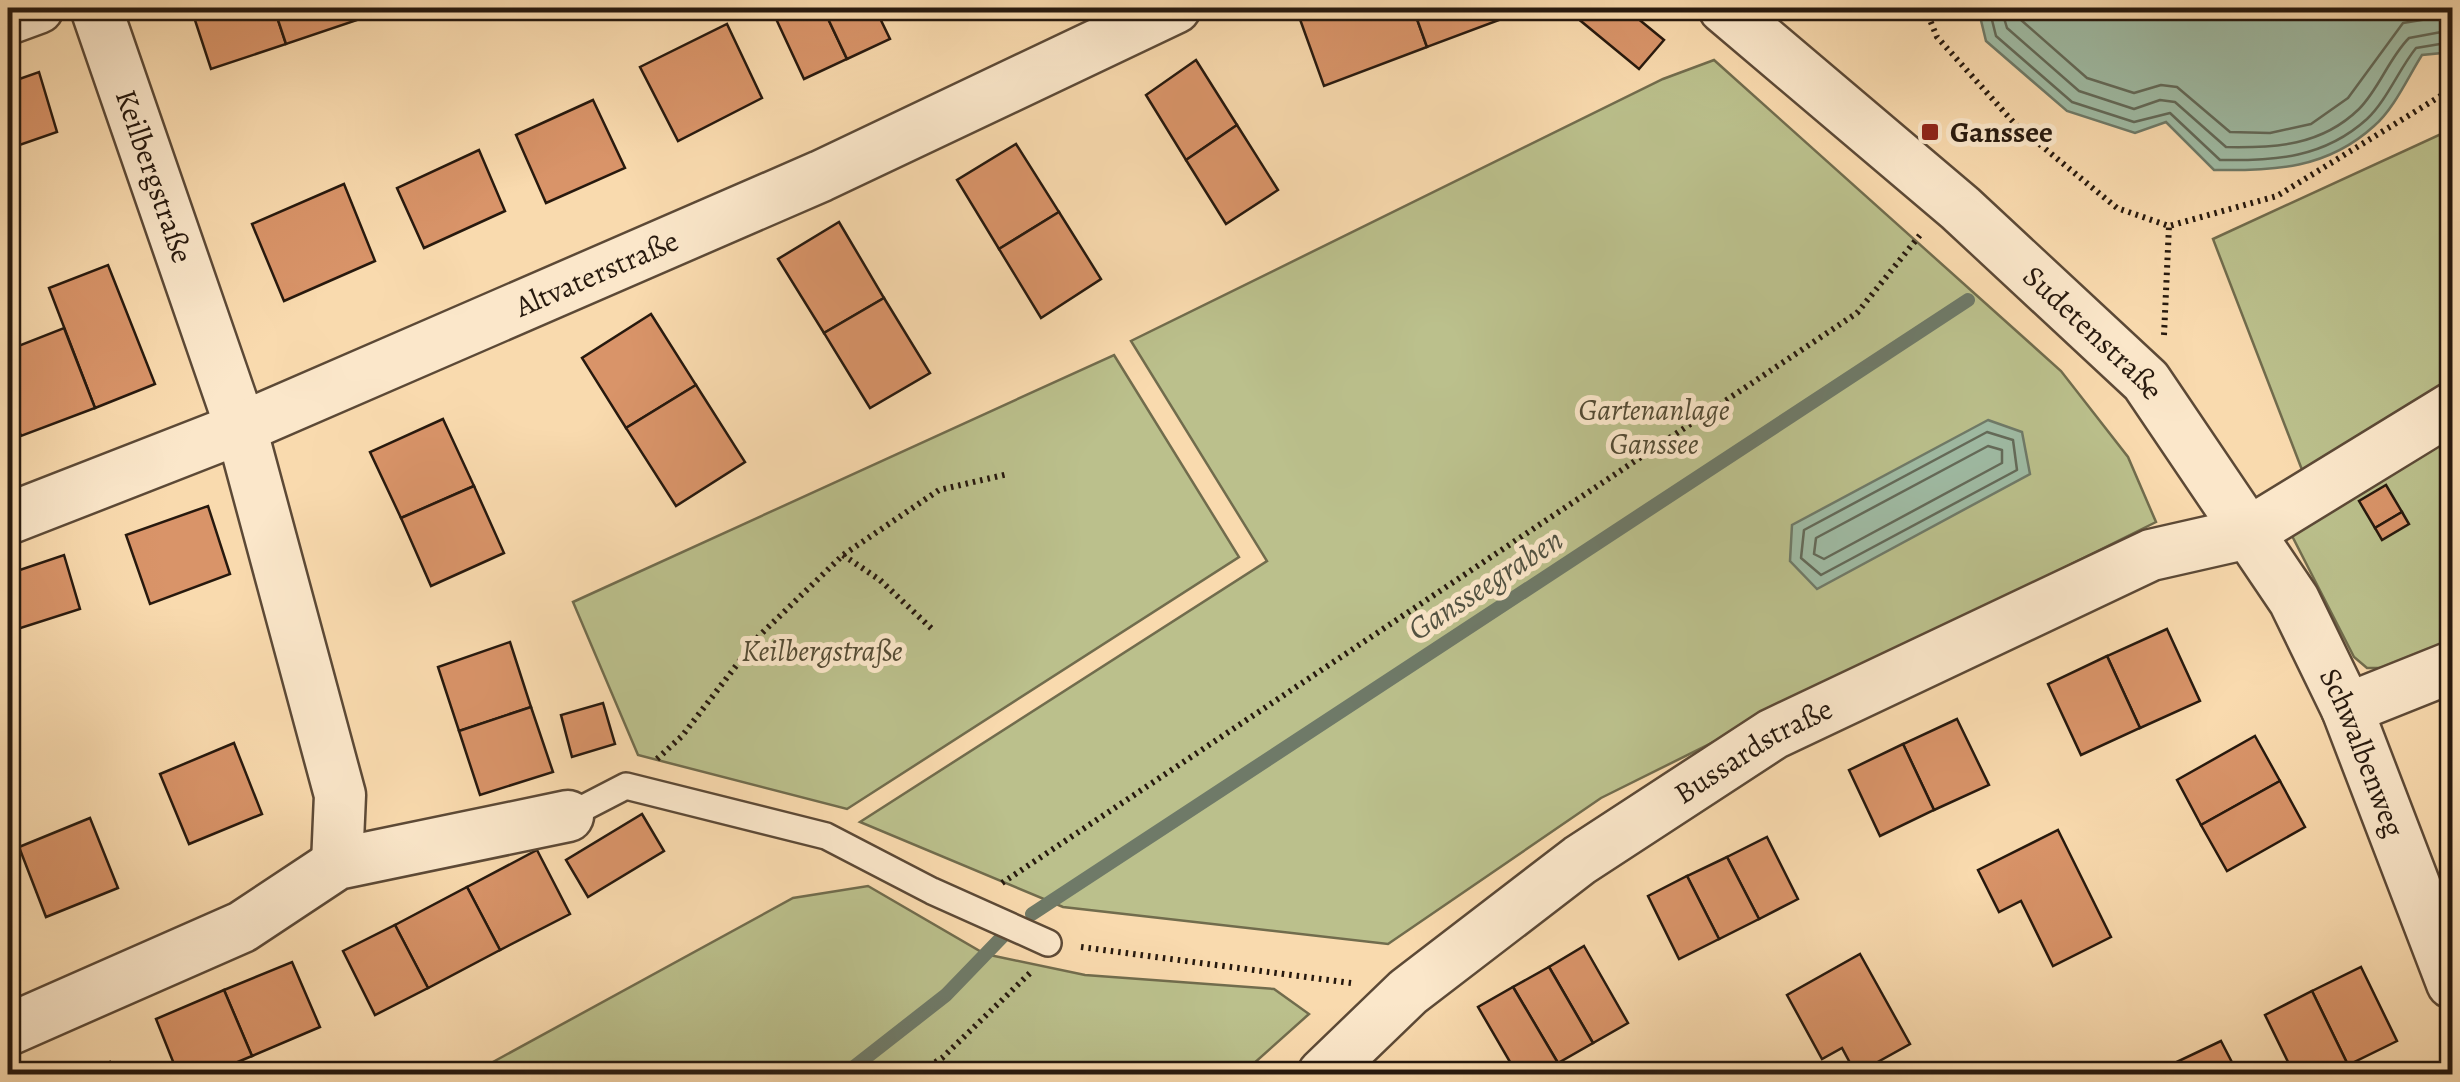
<svg xmlns="http://www.w3.org/2000/svg" width="2460" height="1082" viewBox="0 0 2460 1082" font-family="Alegreya,serif">
	<style>
		.green { fill: #bbc08c; stroke: #716c4d; stroke-width: 2.5 }
		.water { fill: #9fbba4; stroke: #6f7a68; stroke-width: 2.5 }
		.lines { fill: none; stroke-linecap: round; stroke-linejoin: round }
		.shore { stroke: #636a59; stroke-width: 2.5 }
		.stream { stroke: #6f7a68; stroke-width: 14 }
		.building { fill: #d99469; stroke: #27190e; stroke-width: 2.5 }
		.lane-casing { stroke: #5c4936; stroke-width: 30 }
		.street-casing { stroke: #5c4936; stroke-width: 55 }
		.path { stroke: #27190e; stroke-width: 6; stroke-dasharray: 2.5 5; stroke-linecap: butt }
		.lane { stroke: #fbe7ca; stroke-width: 25 }
		.street { stroke: #fbe7ca; stroke-width: 50 }
		.poi-dot { fill: #8f2418; stroke: #fbe7ca; stroke-width: 4 }
		.labels { text-anchor: middle; dominant-baseline: central; stroke-width: 10; stroke-linejoin: round; paint-order: stroke }
		.poi-label { font-size: 30px; font-weight: bold; fill: #27190e; stroke: #fbe7ca; text-anchor: start }
		.street-label { font-size: 30px; fill: #27190e; stroke: #fbe7ca }
		.park-label { font-size: 30px; font-style: italic; fill: #534b34; stroke: #fbe7ca }
		.water-label { font-size: 32px; font-style: italic; fill: #515242; stroke: #fbe7ca }
	</style>
	<rect width="100%" height="100%" fill="#f9daae"/>
	<filter id="stains"><feTurbulence type="fractalNoise" baseFrequency=".002" numOctaves="4"/><feColorMatrix values="0 0 0 0 .2 0 0 0 0 .09 0 0 0 0 .02 0 0 0 .5 -.17"/></filter>
	<radialGradient id="worn" r=".72"><stop offset=".6" stop-color="#630" stop-opacity="0"/><stop offset="1" stop-color="#630" stop-opacity=".3"/></radialGradient>
	<g class="green">
		<path d="M1714,60L2061,371L2128,457L2156,522L1601,798L1388,944L1063,907L860,822L1267,561L1131,341L1663,79Z"/>
		<path d="M2452,129V378L2304,475L2213,239Z"/>
		<path d="M1114,355L1239,557L847,809L638,755L573,602Z"/>
		<path d="M2452,428V642L2387,668H2367L2354,657L2288,528Z"/>
		<path d="M868,886L985,954L1085,975L1274,989L1309,1014L1242,1074H471L793,898Z"/>
	</g>
	<g class="water">
		<path d="M1978,8H2452V52L2422,55C2408,77 2394,109 2374,126C2327,169 2274,171 2214,170L2166,122L2135,133L2067,111L1986,41Z"/>
		<path d="M1988,420L2022,432L2030,474L1817,589L1790,561L1792,525Z"/>
	</g>
	<g class="lines">
		<g class="shore">
			<path d="M1989,8L1996,36L2072,102L2134,122L2170,113L2220,160C2275,161 2324,158 2367,119C2387,100 2399,69 2416,48L2452,42"/>
			<path d="M2001,8L2007,28L2079,91L2134,109L2160,100L2175,102L2226,147C2275,148 2321,146 2359,109C2379,89 2389,58 2409,38L2452,30"/>
			<path d="M2017,8L2021,20L2087,78L2134,93L2161,85L2177,87L2230,132L2270,133L2311,124L2348,98L2403,23L2452,15"/>
			<path d="M1987,432L2013,440L2017,470L1821,575L1801,558L1804,530Z"/>
			<path d="M1988,446L2002,450V463L1824,559L1814,554L1816,538Z"/>
		</g>
		<g class="stream">
			<path d="M1032,914L1968,300"/>
			<path d="M845,1074L946,995L1003,936"/>
		</g>
	</g>
	<g class="building">
		<path d="M191,8H274L286,44L211,69Z"/>
		<path d="M274,8H356L360,19L286,44Z"/>
		<path d="M771,8H823L847,59L804,79Z"/>
		<path d="M823,8H875L890,39L847,59Z"/>
		<path d="M935,8H964L940,18Z"/>
		<path d="M1306,8H1413L1427,47L1324,86L1297,11Z"/>
		<path d="M1413,8H1531L1427,47Z"/>
		<path d="M1584,8H1625L1664,40L1639,69L1576,17Z"/>
		<path d="M727,24L762,98L678,141L640,67Z"/>
		<path d="M1196,60L1237,125L1186,160L1146,95Z"/>
		<path d="M39,72L57,132L8,149V83Z"/>
		<path d="M593,100L625,168L546,203L516,135Z"/>
		<path d="M1237,125L1278,190L1226,224L1186,160Z"/>
		<path d="M1016,144L1059,212L999,249L957,180Z"/>
		<path d="M479,150L505,211L424,248L397,188Z"/>
		<path d="M344,184L375,261L284,301L252,224Z"/>
		<path d="M1059,212L1101,279L1041,318L999,249Z"/>
		<path d="M839,222L884,298L824,333L778,259Z"/>
		<path d="M108,265L155,384L95,408L49,288Z"/>
		<path d="M884,298L930,373L870,408L824,333Z"/>
		<path d="M651,314L696,385L626,428L582,358Z"/>
		<path d="M64,328L95,408L21,436L8,401V350Z"/>
		<path d="M696,385L745,462L676,506L626,428Z"/>
		<path d="M443,419L474,486L401,518L370,452Z"/>
		<path d="M2386,485L2402,512L2375,528L2359,501Z"/>
		<path d="M474,486L504,553L431,586L401,518Z"/>
		<path d="M208,506L230,574L150,604L126,535Z"/>
		<path d="M2402,512L2409,524L2382,540L2375,528Z"/>
		<path d="M64,555L80,609L8,632V574Z"/>
		<path d="M2167,629L2200,701L2140,728L2107,656Z"/>
		<path d="M510,642L531,707L459,731L438,667Z"/>
		<path d="M2107,656L2140,728L2081,755L2048,684Z"/>
		<path d="M603,703L615,744L572,757L561,715Z"/>
		<path d="M531,707L553,772L480,795L459,731Z"/>
		<path d="M1957,719L1989,785L1934,810L1903,744Z"/>
		<path d="M2255,736L2280,781L2201,825L2177,780Z"/>
		<path d="M234,743L262,814L189,844L160,774Z"/>
		<path d="M1903,744L1934,810L1880,836L1849,770Z"/>
		<path d="M2280,781L2305,827L2227,871L2201,825Z"/>
		<path d="M642,814L664,851L588,897L566,860Z"/>
		<path d="M90,818L118,888L46,917L19,847Z"/>
		<path d="M2058,830L2111,937L2053,966L2021,901L1999,912L1978,870Z"/>
		<path d="M1767,837L1798,899L1759,919L1727,857Z"/>
		<path d="M537,850L570,914L500,950L467,887Z"/>
		<path d="M1727,857L1759,919L1719,939L1687,876Z"/>
		<path d="M1687,876L1719,939L1679,959L1648,896Z"/>
		<path d="M467,887L500,950L428,988L395,925Z"/>
		<path d="M395,925L428,988L375,1015L343,951Z"/>
		<path d="M1584,946L1628,1023L1593,1043L1549,967Z"/>
		<path d="M1860,954L1910,1044L1856,1074L1842,1048L1822,1059L1787,995Z"/>
		<path d="M292,962L320,1027L252,1056L224,990Z"/>
		<path d="M1549,967L1593,1043L1558,1063L1513,987Z"/>
		<path d="M2361,967L2397,1041L2348,1065L2312,991Z"/>
		<path d="M1513,987L1558,1063L1538,1074H1517L1478,1007Z"/>
		<path d="M224,990L252,1056L209,1074H178L156,1019Z"/>
		<path d="M2312,991L2348,1065L2329,1074H2294L2265,1015Z"/>
		<path d="M2221,1041L2238,1074H2173L2168,1066Z"/>
		<path d="M110,1062L115,1074H81Z"/>
	</g>
	<g class="lines">
		<g class="lane-casing">
			<path id="lane" d="M568,816L626,786L826,836L932,891L1048,943"/>
		</g>
		<g class="street-casing">
			<g id="street">
				<path id="s1" d="M96,8L241,428L340,795L337,864"/>
				<path id="s2" d="M1724,8L1960,208L2146,381L2294,600L2347,709L2452,983"/>
				<path d="M8,19L38,8"/>
				<path id="s3" d="M8,519L241,428L821,176L1175,8"/>
				<path d="M2347,709L2452,667"/>
				<path d="M8,1030L242,927L337,864L568,816"/>
				<path id="s4" d="M1323,1074L1408,992L1580,860L1773,734L2151,555L2248,533L2452,408"/>
			</g>
		</g>
		<g class="path">
			<path d="M1925,8L1937,37L2015,124L2117,208L2169,226L2277,196L2452,89"/>
			<path d="M2164,335L2169,226"/>
			<path d="M843,555L880,580L932,629"/>
			<path d="M657,759L682,736L759,636L843,555L939,490L1008,474"/>
			<path d="M1002,883L1857,313L1920,235"/>
			<path d="M1081,947L1351,983"/>
			<path d="M916,1074L942,1058L1031,972"/>
		</g>
		<use href="#lane" class="lane"/>
		<use href="#street" class="street"/>
	</g>
	<rect class="poi-dot" x="1920" y="122" width="20" height="20" rx="5"/>
	<g class="labels">
		<g class="poi-label">
			<text x="1950" y="132">Ganssee</text>
		</g>
		<g class="street-label">
			<text stroke="none"><textPath href="#s1" startOffset="178">Keilbergstraße</textPath></text>
			<text stroke="none"><textPath href="#s3" startOffset="638">Altvaterstraße</textPath></text>
			<text stroke="none"><textPath href="#s2" startOffset="492">Sudetenstraße</textPath></text>
			<text stroke="none"><textPath href="#s4" startOffset="540">Bussardstraße</textPath></text>
			<text stroke="none"><textPath href="#s2" startOffset="995">Schwalbenweg</textPath></text>
		</g>
		<g class="park-label">
			<text x="1654" y="410">Gartenanlage<tspan x="1654" dy="34">Ganssee</tspan></text>
			<text x="822" y="651">Keilbergstraße</text>
		</g>
		<g class="water-label">
			<text transform="translate(1485 584) rotate(-33)">Gansseegraben</text>
		</g>
	</g>
	<rect width="2460" height="1082" fill="none" stroke="#f9daae" stroke-width="40"/>
	<rect x="10" y="10" width="2440" height="1062" fill="none" stroke="#27190e" stroke-width="5"/>
	<rect x="20" y="20" width="2420" height="1042" fill="none" stroke="#27190e" stroke-width="2.5"/>
	<rect width="100%" height="100%" filter="url(#stains)"/>
	<rect width="100%" height="100%" fill="url(#worn)"/>
</svg>
